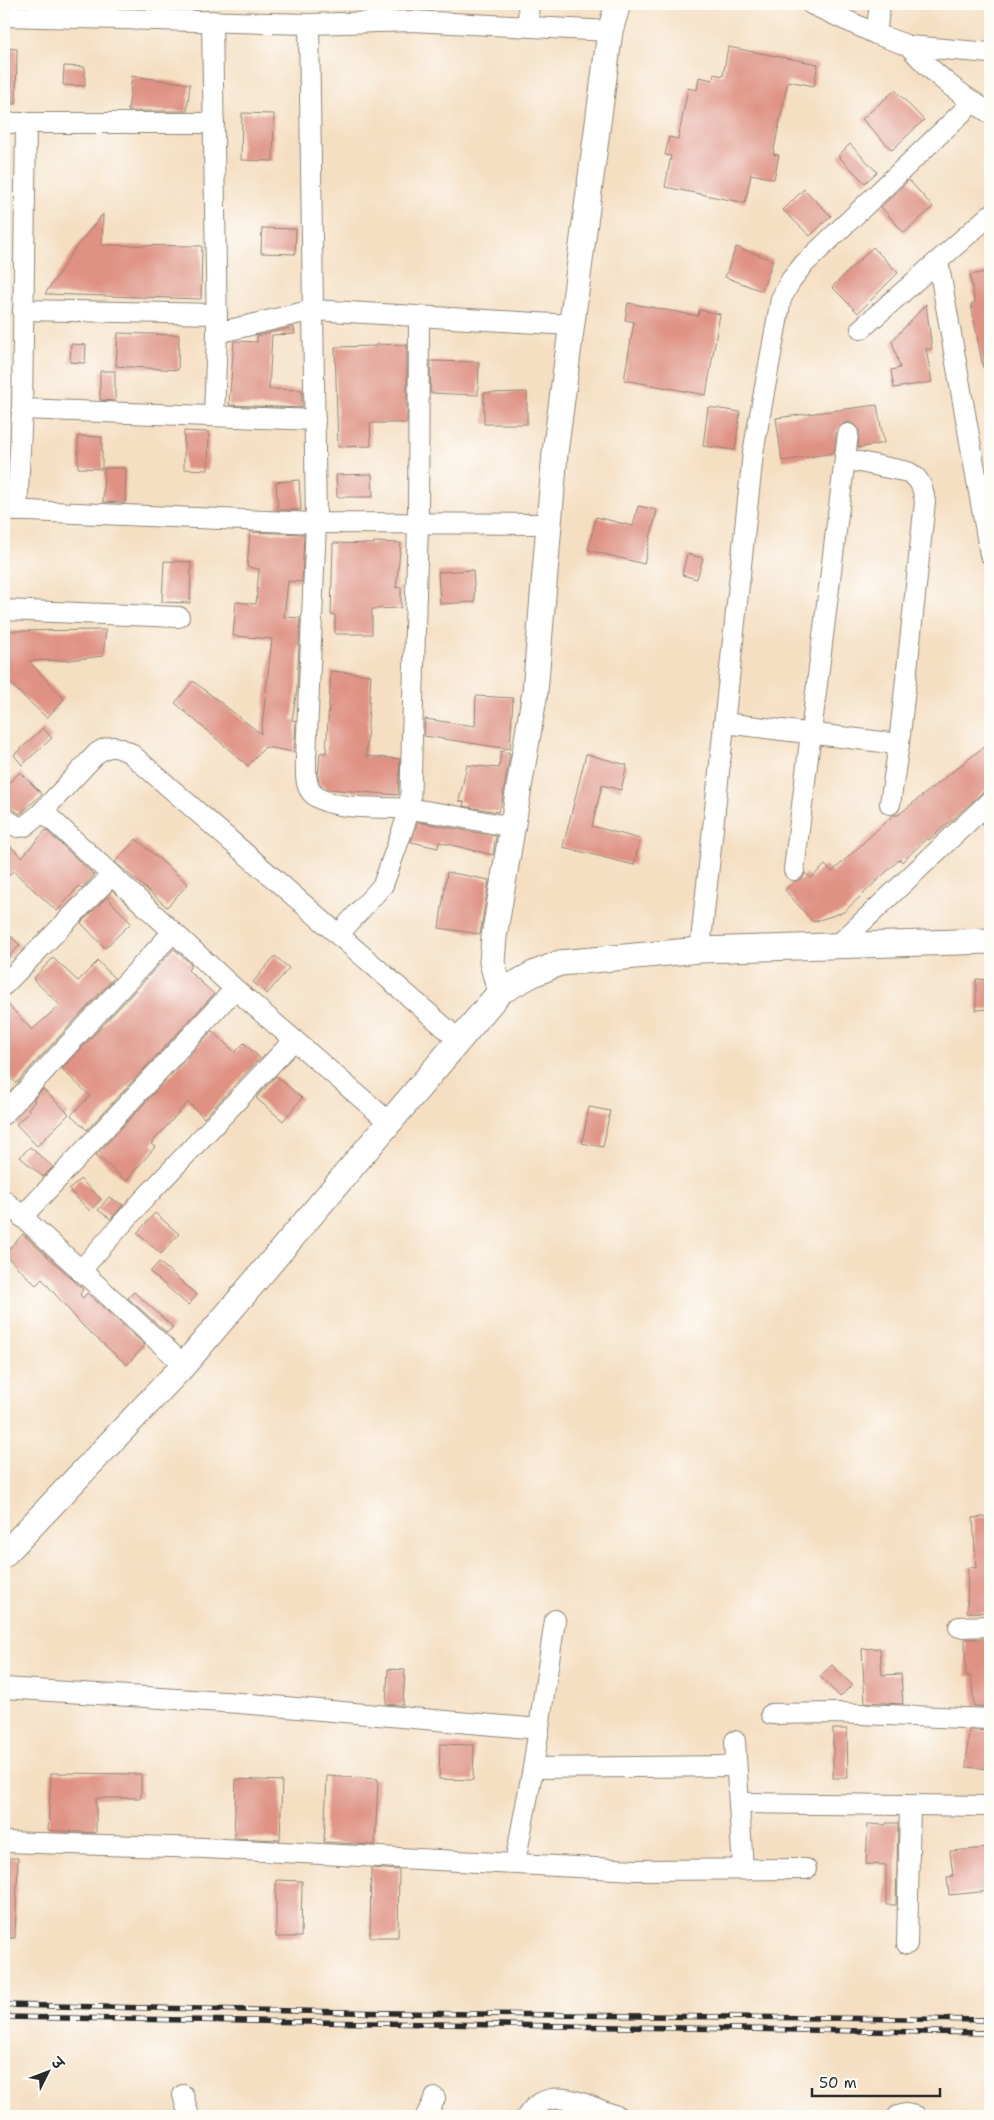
<svg xmlns="http://www.w3.org/2000/svg" width="994" height="2120" viewBox="0 0 994 2120" font-family="'Shantell Sans','Playpen Sans Deva',sans-serif">
	<style>
		.building { fill: #df9284 }
		.lines { fill: none; stroke-linecap: round; stroke-linejoin: round }
		.minor-casing { stroke: #908577; stroke-width: 22 }
		.tertiary-casing { stroke: #908577; stroke-width: 27 }
		.minor { stroke: #fff; stroke-width: 20 }
		.tertiary { stroke: #fff; stroke-width: 25 }
		.rail-casing { stroke: #2b2b2b; stroke-width: 5.5 }
		.rail { stroke: #fdfcf7; stroke-width: 4; stroke-dasharray: 11; stroke-linecap: butt }
	</style>
	<rect width="100%" height="100%" fill="#fdfcf7"/>
	<filter id="ink" filterUnits="userSpaceOnUse"><feTurbulence type="fractalNoise" baseFrequency=".02" numOctaves="2"/><feDisplacementMap in="SourceGraphic" scale="10" xChannelSelector="R" yChannelSelector="G"/><feConvolveMatrix kernelMatrix="1 2 1 2 8 2 1 2 1" color-interpolation-filters="sRGB"/></filter>
	<filter id="wash" filterUnits="userSpaceOnUse"><feTurbulence type="fractalNoise" baseFrequency=".0096" numOctaves="4" result="noise"/><feDisplacementMap in="SourceGraphic" scale="20" xChannelSelector="R" yChannelSelector="G"/><feGaussianBlur stdDeviation="1.12" result="paint"/><feColorMatrix in="noise" values="0 0 0 0 0 0 0 0 0 0 0 0 0 0 0 0 0 1.4 0 .05"/><feComposite in="paint" operator="in"/></filter>
	<g filter="url(#wash)">
		<rect width="100%" height="100%" fill="#f5dfc3"/>
		<g id="blocks">
			<g class="building">
				<path d="M728,47L818,64L814,86L788,81L773,154L779,155L774,179L751,174L745,203L665,187L671,156L665,155L669,137L678,139L688,88L697,90L699,77L713,80L714,74L723,76Z"/>
				<path d="M4,48L17,49L16,104H4Z"/>
				<path d="M64,66L85,67V86L63,85Z"/>
				<path d="M132,76L190,84L187,111H128Z"/>
				<path d="M895,90L924,120L892,150L862,119Z"/>
				<path d="M242,113L274,114L273,161L241,160Z"/>
				<path d="M850,144L877,172L865,183L838,156Z"/>
				<path d="M909,180L933,207L904,233L881,207Z"/>
				<path d="M804,189L831,216L810,236L783,210Z"/>
				<path d="M103,214L102,245L202,246L201,299L45,294L76,247Z"/>
				<path d="M262,228L296,229L295,254L261,253Z"/>
				<path d="M736,247L773,260L762,291L725,277Z"/>
				<path d="M873,247L898,273L858,313L832,287Z"/>
				<path d="M990,271V368H983L971,304L975,303L970,275Z"/>
				<path d="M628,303L698,316L699,310L720,314L706,395L624,380L634,322L625,320Z"/>
				<path d="M926,304L932,349H926L932,382L894,388L891,370L900,368L892,341Z"/>
				<path d="M294,327L295,334L272,335L269,389L302,390V408L229,405L234,341L257,342V336Z"/>
				<path d="M118,333L179,335L178,370L116,366Z"/>
				<path d="M71,344L86,345L85,363L70,362Z"/>
				<path d="M376,344L407,345V423H370L371,446L338,447L335,347L376,346Z"/>
				<path d="M431,361L479,362L478,395L430,393Z"/>
				<path d="M100,371H115V401L100,400Z"/>
				<path d="M527,392V424H484V393Z"/>
				<path d="M877,405L884,443L858,448L859,429L850,422L844,423L836,432L834,453L782,461L776,418Z"/>
				<path d="M708,407L740,412L735,450L703,446Z"/>
				<path d="M184,431L209,432L208,470L184,469Z"/>
				<path d="M78,436L102,437V469L78,468Z"/>
				<path d="M104,468H126L125,503L103,502Z"/>
				<path d="M372,474L373,497H337L336,475Z"/>
				<path d="M299,480L301,510H278L276,482Z"/>
				<path d="M638,506L657,510L644,564L588,550L596,517L633,526Z"/>
				<path d="M250,532L304,534L302,582L288,581L284,617L300,618L297,689L292,720L296,721L294,752L265,747L248,766L175,703L193,681L261,734L272,639L233,636L236,602L256,604L259,569L247,567Z"/>
				<path d="M374,542L401,543L396,588L401,587V608L372,609V634H335V615H331L333,543L374,544Z"/>
				<path d="M687,554L703,558L697,579L682,575Z"/>
				<path d="M164,561L191,562L190,603L162,602Z"/>
				<path d="M473,570L475,602L440,604L438,572Z"/>
				<path d="M106,630L103,656L70,660L29,661L64,699L47,718L4,678V631Z"/>
				<path d="M331,671L371,675L366,756L400,759L398,795L327,789L320,784L318,777L320,753H326Z"/>
				<path d="M476,696L513,698L510,749L424,736L425,719L475,726Z"/>
				<path d="M43,728L52,738L22,765L14,755Z"/>
				<path d="M990,742V786L929,840L927,838L902,862L900,859L844,912L813,922L785,890L794,882L803,878L805,873L811,878L825,865L832,872L893,815H898Z"/>
				<path d="M501,751L510,753L502,801L498,812L463,806L464,802L459,801L467,765L499,768Z"/>
				<path d="M586,754L627,765L621,790L602,785L592,826L640,839L634,865L563,847Z"/>
				<path d="M20,772L42,794L20,814L4,803V788Z"/>
				<path d="M418,822L496,836L493,855L439,842L438,848L411,842Z"/>
				<path d="M46,830L94,875L82,889L79,886L57,911L13,871L4,881V841L22,857Z"/>
				<path d="M136,839L188,884L167,907L115,862Z"/>
				<path d="M447,872L489,880L480,934L439,928Z"/>
				<path d="M107,897L131,923L105,948L81,923Z"/>
				<path d="M4,930L20,945L4,962Z"/>
				<path d="M174,949L192,965L188,970L214,994L87,1130L71,1115L90,1096L62,1069Z"/>
				<path d="M275,956L289,968L267,994L253,982Z"/>
				<path d="M53,958L78,981L98,961L114,978L16,1083L4,1071V1000L32,1030L60,1005L33,979Z"/>
				<path d="M976,979L990,980V1009L976,1010Z"/>
				<path d="M212,1031L235,1052L244,1043L260,1058L204,1118L188,1102L151,1144L155,1147L126,1181L96,1155Z"/>
				<path d="M276,1076L302,1098L283,1121L256,1098Z"/>
				<path d="M43,1089L69,1114L37,1146L16,1124L30,1111L28,1109L35,1101L33,1100Z"/>
				<path d="M589,1107L610,1111L603,1147L582,1143Z"/>
				<path d="M30,1147L53,1167L43,1177L20,1157Z"/>
				<path d="M80,1179L101,1199L90,1211L69,1190Z"/>
				<path d="M109,1197L123,1205L111,1219L98,1210Z"/>
				<path d="M155,1213L179,1234L161,1254L137,1233Z"/>
				<path d="M23,1234L83,1289L80,1295L83,1298L87,1293L145,1345L127,1365L82,1325L42,1279L36,1285L4,1254Z"/>
				<path d="M159,1262L197,1295L188,1305L150,1272Z"/>
				<path d="M134,1292L173,1327L167,1333L128,1298Z"/>
				<path d="M990,1516V1613L967,1612L968,1567L976,1568L973,1518Z"/>
				<path d="M965,1639H990V1707L974,1706L971,1676H966Z"/>
				<path d="M880,1648L882,1675L901,1674L903,1704L865,1702L862,1649Z"/>
				<path d="M832,1665L852,1685L840,1697L820,1676Z"/>
				<path d="M388,1669L405,1670L403,1705L386,1704Z"/>
				<path d="M833,1729H847L848,1778H833Z"/>
				<path d="M969,1730L990,1731V1769L966,1767Z"/>
				<path d="M440,1744L474,1745L473,1780L439,1779Z"/>
				<path d="M51,1773L141,1774V1798H96V1833L48,1830Z"/>
				<path d="M327,1776L378,1779L375,1845L324,1842Z"/>
				<path d="M236,1779L282,1781L280,1840L234,1838Z"/>
				<path d="M886,1823H898L896,1905H886V1865L866,1864L868,1824L886,1825Z"/>
				<path d="M989,1848L990,1891L949,1895L947,1877L953,1876L950,1851Z"/>
				<path d="M4,1858H18L15,1938H4Z"/>
				<path d="M371,1868L399,1870L398,1937H370Z"/>
				<path d="M276,1880L302,1881L301,1937H276Z"/>
			</g>
		</g>
	</g>
	<g filter="url(#ink)">
		<use href="#blocks" fill-opacity="0" stroke="#908577" stroke-width="1"/>
		<g class="lines">
			<g class="minor-casing">
				<g id="minor">
					<path d="M528,4L529,26"/>
					<path d="M811,4L876,34L909,46L990,53"/>
					<path d="M4,16L309,24L412,21L610,31"/>
					<path d="M212,21L217,333L214,416"/>
					<path d="M309,24L316,523L306,758C306,769 304,786 313,794C332,812 385,806 410,809C444,813 478,821 512,827"/>
					<path d="M876,34L880,4"/>
					<path d="M909,46C935,76 957,92 990,113"/>
					<path d="M4,123H214"/>
					<path d="M938,261L990,554"/>
					<path d="M23,310L217,314"/>
					<path d="M861,329L990,215"/>
					<path d="M217,333L313,310L572,325"/>
					<path d="M22,409L315,420"/>
					<path d="M845,459L908,472C921,479 923,488 925,502L899,744L890,804"/>
					<path d="M4,510L316,523L549,524"/>
					<path d="M17,511L22,409L26,123"/>
					<path d="M4,610L179,617"/>
					<path d="M724,723L899,744"/>
					<path d="M40,814L97,753C110,744 117,746 130,753L459,1040"/>
					<path d="M4,818L18,827L25,826L40,814L48,816L235,989L389,1122"/>
					<path d="M794,870L848,434"/>
					<path d="M338,935L383,885L410,809L418,523L419,316"/>
					<path d="M837,946L990,801"/>
					<path d="M700,950L753,453L781,299L791,280L804,264L973,102"/>
					<path d="M4,985L112,875"/>
					<path d="M4,1114L173,932"/>
					<path d="M4,1200L184,1365"/>
					<path d="M22,1217L235,989"/>
					<path d="M80,1271L145,1198L294,1040"/>
					<path d="M959,1627L990,1626"/>
					<path d="M4,1688L239,1703L539,1729"/>
					<path d="M771,1714L836,1713L990,1719"/>
					<path d="M735,1741L743,1869"/>
					<path d="M533,1768L736,1766"/>
					<path d="M739,1803L990,1806"/>
					<path d="M4,1842L204,1848L636,1870L806,1869"/>
					<path d="M515,1863L533,1768L555,1620"/>
					<path d="M907,1944L910,1806"/>
					<path d="M183,2095L189,2116"/>
					<path d="M426,2116L435,2098"/>
					<path d="M527,2116C550,2082 586,2106 617,2116"/>
					<path d="M898,2116L906,2114L916,2116"/>
				</g>
			</g>
			<g class="tertiary-casing">
				<g id="tertiary">
					<path d="M500,992L492,962L494,937L535,692L555,453L610,31L618,4"/>
					<path d="M4,1555L184,1365L500,992L533,974L560,963L700,950L990,941"/>
				</g>
			</g>
			<use href="#minor" class="minor"/>
			<use href="#tertiary" class="tertiary"/>
			<g class="rail-casing">
				<g id="rail">
					<path d="M4,2005L395,2013L990,2020"/>
					<path d="M4,2017L990,2033"/>
				</g>
			</g>
			<use href="#rail" class="rail"/>
		</g>
	</g>
	<rect width="994" height="2120" fill="none" stroke="#fdfcf7" stroke-width="20"/>
	<g transform="translate(48 2072) rotate(48)" stroke="#fdfcf7" stroke-width="4" paint-order="stroke">
	<path d="M0-4L9 19L0 12L-9 19Z" fill="#2b2b2b"/>
	<text y="-8" font-size="14" font-weight="bold" text-anchor="middle" fill="#2b2b2b">उ</text>
	</g>
	<path d="M812 2088v8h128v-8" fill="none" stroke="#2b2b2b" stroke-width="2.5"/>
	<text x="819" y="2088" font-size="15" fill="#2b2b2b" stroke="#fdfcf7" stroke-width="4" paint-order="stroke">50 m</text>
</svg>
